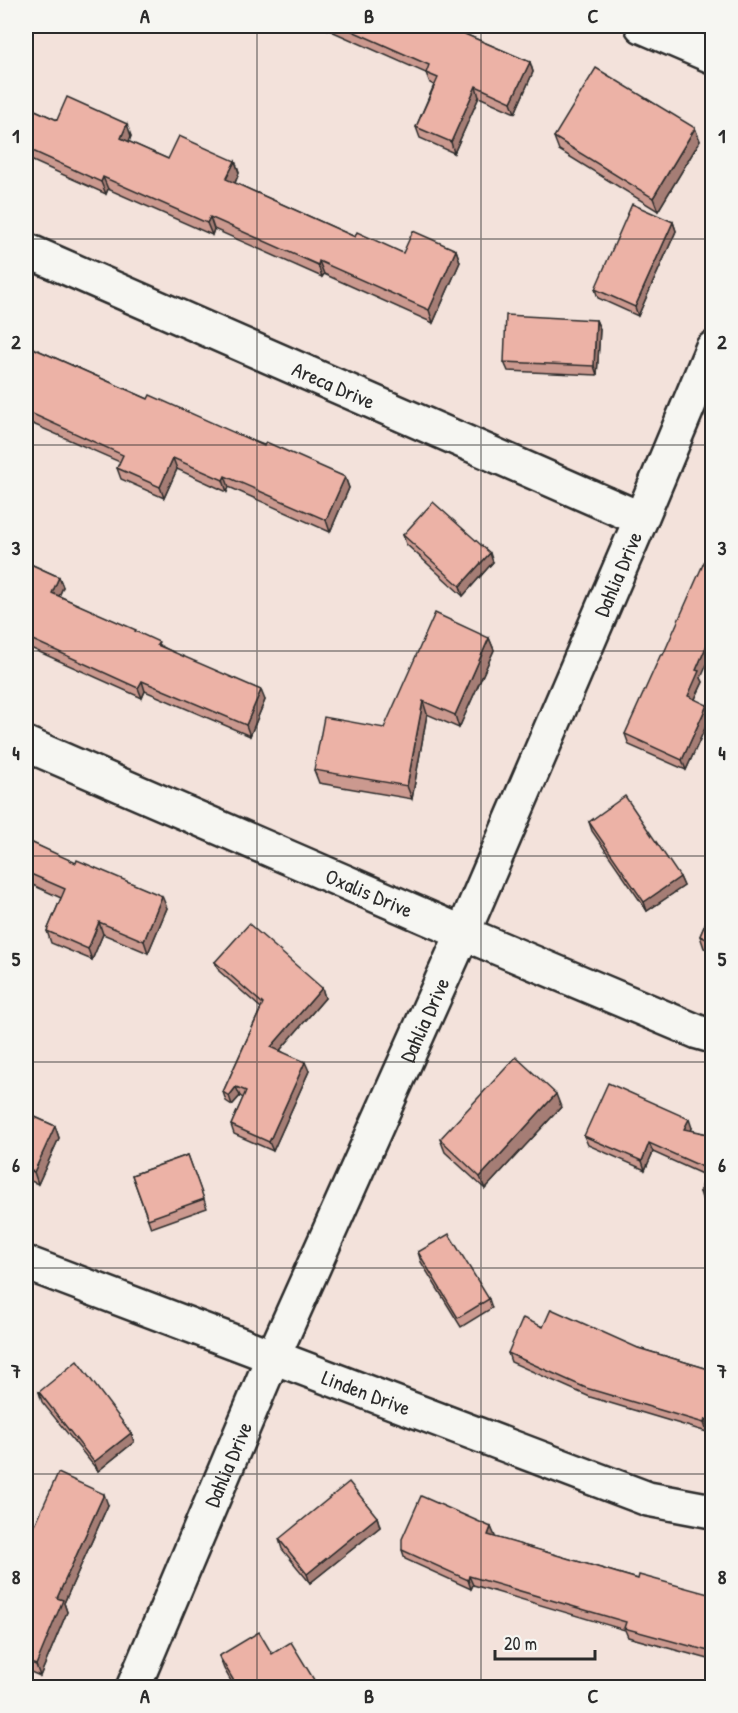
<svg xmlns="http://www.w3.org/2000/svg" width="738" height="1713" viewBox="0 0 738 1713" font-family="'Patrick Hand',sans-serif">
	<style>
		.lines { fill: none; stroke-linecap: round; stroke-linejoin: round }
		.street-casing { stroke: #2b2b2b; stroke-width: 38 }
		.secondary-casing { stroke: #2b2b2b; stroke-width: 38 }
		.street { stroke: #f6f6f2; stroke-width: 33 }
		.secondary { stroke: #f6f6f2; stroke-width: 33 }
		.wall { fill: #cb998f; stroke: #2b2b2b; stroke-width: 1.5 }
		.shaded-wall { fill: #a57d74; stroke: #2b2b2b; stroke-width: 1.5 }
		.building { fill: #ecb2a6; stroke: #2b2b2b; stroke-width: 1.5 }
		.grid { fill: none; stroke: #2b2b2b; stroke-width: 1.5; stroke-opacity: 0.55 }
		.labels { text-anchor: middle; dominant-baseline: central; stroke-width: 5; stroke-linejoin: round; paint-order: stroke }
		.street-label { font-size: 21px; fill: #2b2b2b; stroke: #f6f6f2 }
		.neatline { fill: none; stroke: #2b2b2b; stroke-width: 2 }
		.grid-label { font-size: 20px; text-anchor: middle; font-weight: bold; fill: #2b2b2b }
	</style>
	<rect width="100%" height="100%" fill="#f3e2db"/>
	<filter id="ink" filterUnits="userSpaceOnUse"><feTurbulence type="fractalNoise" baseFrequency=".0167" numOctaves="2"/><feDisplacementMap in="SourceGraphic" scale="12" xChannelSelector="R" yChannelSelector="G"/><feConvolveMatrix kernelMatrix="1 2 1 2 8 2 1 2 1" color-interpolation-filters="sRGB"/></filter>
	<g filter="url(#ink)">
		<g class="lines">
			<g class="street-casing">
				<g id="street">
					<path d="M642,26L712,56"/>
					<path id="s1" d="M26,250L641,519"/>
					<path id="s2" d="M26,744L463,933"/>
					<path id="s3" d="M26,1263L648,1499L712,1511"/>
				</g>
			</g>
			<g class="secondary-casing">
				<g id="secondary">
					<path d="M463,933L698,1032L712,1036"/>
					<path id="s4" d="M133,1688L273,1357L463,933L641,519L712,349"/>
				</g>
			</g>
			<use href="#street" class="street"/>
			<use href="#secondary" class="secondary"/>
		</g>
		<g class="wall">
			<path d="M320,26H446L530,62L533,72L515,113L479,97L454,153L420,138L416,127L434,85L430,83L426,73Z"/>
			<path d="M26,106L57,120L131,136L129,142L168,159L235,161L239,173L235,183L355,237L403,253L456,250L460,262L433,323L324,274L322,277L214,229L212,235L108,189L106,194L26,158Z"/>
			<path d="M695,128L700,141L658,211L559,150L554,137Z"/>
			<path d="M673,222L676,231L638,316L598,298L595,289Z"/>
			<path d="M596,320L600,329L597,375L508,371L504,362Z"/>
			<path d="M26,345L148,399L345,477L349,488L330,532L229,487L227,492L177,469L164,498L121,479L117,468L120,462L26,421Z"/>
			<path d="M403,535L493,562L463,596L406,544Z"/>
			<path d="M26,562L59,577L63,587L59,596L136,632L161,646L265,700L250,736L145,691L142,698L26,646Z"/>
			<path d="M489,638L494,650L459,728L427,714L412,799L319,783L314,770L384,728Z"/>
			<path d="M701,678L703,682L695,699L711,715L686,770L629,745L625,734Z"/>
			<path d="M589,822L680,877L684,886L647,911L592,831Z"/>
			<path d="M26,840L167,908L148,953L103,934L92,960L51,943L47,931L61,898L26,882Z"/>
			<path d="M712,908V951L704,948L700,936Z"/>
			<path d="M215,962L322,988L325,998L280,1050L309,1071L273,1151L234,1134L231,1125L243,1098L240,1096L232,1105L226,1101L223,1092L261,1008L219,971Z"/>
			<path d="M561,1107L485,1189L445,1152L440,1139Z"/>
			<path d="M26,1113L55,1126L59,1138L38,1184L26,1179Z"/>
			<path d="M692,1128L691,1130L712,1135V1203L703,1201L700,1192L704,1175L653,1152L645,1170L588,1145L584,1136Z"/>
			<path d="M188,1155L207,1208L151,1228L132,1175Z"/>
			<path d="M418,1252L489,1299L492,1308L461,1327L421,1262Z"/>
			<path d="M543,1327L638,1348L712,1370V1429L708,1428L707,1432L590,1397L511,1362L508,1353Z"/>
			<path d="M39,1392L131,1433L134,1442L98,1471L42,1402Z"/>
			<path d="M108,1505L64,1603L67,1612L40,1676L26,1670V1545Z"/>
			<path d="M377,1517L380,1527L310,1583L282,1549L279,1539Z"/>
			<path d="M491,1527L494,1537L638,1579L712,1595V1660L628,1637L625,1630L473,1585L471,1589L405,1559L402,1550Z"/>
			<path d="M272,1654L319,1688H235L224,1669L219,1656Z"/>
		</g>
		<g class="shaded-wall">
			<path d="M530,62L533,72L515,113L511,102Z"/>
			<path d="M476,86L479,97L454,153L451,142Z"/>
			<path d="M127,124L131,136L125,151L121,138Z"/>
			<path d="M695,128L700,141L658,211L653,198Z"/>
			<path d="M235,161L239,173L231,192L226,179Z"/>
			<path d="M103,177L108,189L106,194L101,182Z"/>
			<path d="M210,217L214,229L212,235L207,223Z"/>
			<path d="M673,222L676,231L638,316L635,307Z"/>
			<path d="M456,250L460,262L433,323L429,310Z"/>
			<path d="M319,261L324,274L322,277L318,265Z"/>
			<path d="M596,320L600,329L597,375L594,366Z"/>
			<path d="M173,458L177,469L164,498L160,487Z"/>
			<path d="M225,476L229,487L227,492L223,480Z"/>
			<path d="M345,477L349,488L330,532L326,520Z"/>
			<path d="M490,553L493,562L463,596L460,586Z"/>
			<path d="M59,577L63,587L56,603L52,593Z"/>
			<path d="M712,633V653L701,678L703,682L691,707L688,696L696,670Z"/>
			<path d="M489,638L494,650L459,728L455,715Z"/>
			<path d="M142,681L145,691L142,698L138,688Z"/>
			<path d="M261,690L265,700L250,736L246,725Z"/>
			<path d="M423,701L427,714L412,799L407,786Z"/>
			<path d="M707,705L711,715L686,770L682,760Z"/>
			<path d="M680,877L684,886L647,911L644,902Z"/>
			<path d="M162,896L167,908L148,953L144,941Z"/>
			<path d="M99,922L103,934L92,960L88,949Z"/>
			<path d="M322,988L325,998L275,1056L271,1047Z"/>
			<path d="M305,1062L309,1071L273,1151L269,1142Z"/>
			<path d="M236,1087L240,1096L232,1105L229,1096Z"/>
			<path d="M556,1094L561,1107L485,1189L480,1177Z"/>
			<path d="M689,1119L692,1128L688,1138L684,1129Z"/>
			<path d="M55,1126L59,1138L38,1184L34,1172Z"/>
			<path d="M649,1143L653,1152L645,1170L642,1161Z"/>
			<path d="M705,1419L708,1428L707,1432L704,1423Z"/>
			<path d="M131,1433L134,1442L98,1471L94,1462Z"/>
			<path d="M104,1494L108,1505L64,1603L67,1612L40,1676L36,1665L57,1598Z"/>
			<path d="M377,1517L380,1527L310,1583L307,1574Z"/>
			<path d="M491,1527L495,1536L491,1544L488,1535Z"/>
			<path d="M469,1576L473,1585L471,1589L468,1580Z"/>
		</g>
		<g class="building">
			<path d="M341,26H446L530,62L511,102L476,86L451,142L416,127L438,78L426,73L429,65Z"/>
			<path d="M596,68L695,128L653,198L554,137Z"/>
			<path d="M67,97L127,124L121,138L168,159L179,136L235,161L226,179L355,237L357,232L403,253L413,231L456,250L429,310L319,261L318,265L210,217L207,223L103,177L101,182L26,148V106L57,120Z"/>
			<path d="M632,204L673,222L635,307L595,289Z"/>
			<path d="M506,315L596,320L594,366L504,362Z"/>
			<path d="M26,345L148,399L150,395L264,446L266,442L345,477L326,520L225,476L223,480L173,458L160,487L117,468L123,455L26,411V392L29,384L26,382Z"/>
			<path d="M433,502L490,553L460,586L403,535Z"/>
			<path d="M712,544V633L696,670L699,671L688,696L707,705L682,760L625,734L661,654L663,655Z"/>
			<path d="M26,562L59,577L52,593L136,630L135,631L159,642L157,645L261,690L246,725L142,681L138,688L26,637Z"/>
			<path d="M435,613L489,638L455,715L423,701L407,786L314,770L324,717L384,728Z"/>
			<path d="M625,796L680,877L644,902L589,822Z"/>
			<path d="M26,840L76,863L77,860L162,896L144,941L99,922L88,949L47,931L65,889L26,872Z"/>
			<path d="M712,908V942L700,936Z"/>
			<path d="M249,924L322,988L271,1047L305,1062L269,1142L231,1125L246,1091L236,1087L229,1096L223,1092L263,1004L215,962Z"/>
			<path d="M516,1057L556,1094L480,1177L440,1139Z"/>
			<path d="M608,1083L689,1119L684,1129L712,1135V1195L700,1192L705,1168L649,1143L642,1161L584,1136Z"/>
			<path d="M26,1113L55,1126L34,1172L26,1169Z"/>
			<path d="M188,1155L204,1199L148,1219L132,1175Z"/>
			<path d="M449,1234L489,1299L458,1318L418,1252Z"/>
			<path d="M551,1309L638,1348L712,1370V1421L705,1419L704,1423L586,1388L508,1353L523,1318L543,1327Z"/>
			<path d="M77,1361L131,1433L94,1462L39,1392Z"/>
			<path d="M58,1473L104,1494L57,1598L63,1600L36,1665L26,1661V1545Z"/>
			<path d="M349,1482L377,1517L307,1574L279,1539Z"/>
			<path d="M421,1496L491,1527L488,1535L638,1579L639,1575L712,1595V1652L624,1628L626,1622L469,1576L468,1580L402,1550V1539Z"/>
			<path d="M259,1632L272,1654L291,1642L319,1688H238L219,1656Z"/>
		</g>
	</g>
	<path class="grid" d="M257,26V1688M481,26V1688M26,239H712M26,445H712M26,651H712M26,856H712M26,1062H712M26,1268H712M26,1474H712"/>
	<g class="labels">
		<g class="street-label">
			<text stroke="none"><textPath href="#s1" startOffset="336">Areca Drive</textPath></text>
			<text stroke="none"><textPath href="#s4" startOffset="1215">Dahlia Drive</textPath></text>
			<text stroke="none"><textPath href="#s2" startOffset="374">Oxalis Drive</textPath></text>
			<text stroke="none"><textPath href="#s4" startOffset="729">Dahlia Drive</textPath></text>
			<text stroke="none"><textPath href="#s3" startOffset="364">Linden Drive</textPath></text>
			<text stroke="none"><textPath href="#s4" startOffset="243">Dahlia Drive</textPath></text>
		</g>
	</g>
	<rect width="738" height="1713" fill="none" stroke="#f6f6f2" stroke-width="66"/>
	<path d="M495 1650v9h100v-9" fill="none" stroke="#2b2b2b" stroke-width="3"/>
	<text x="504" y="1650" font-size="18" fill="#2b2b2b" stroke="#f6f6f2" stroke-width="4.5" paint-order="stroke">20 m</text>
	<rect x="33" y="33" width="672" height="1647" class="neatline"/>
	<g class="grid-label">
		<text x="145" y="23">A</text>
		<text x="369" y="23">B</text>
		<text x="593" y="23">C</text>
		<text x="16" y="143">1</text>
		<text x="722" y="143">1</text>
		<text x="16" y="349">2</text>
		<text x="722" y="349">2</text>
		<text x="16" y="555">3</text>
		<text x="722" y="555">3</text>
		<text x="16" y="760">4</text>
		<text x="722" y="760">4</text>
		<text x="16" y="966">5</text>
		<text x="722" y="966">5</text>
		<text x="16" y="1172">6</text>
		<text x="722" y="1172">6</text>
		<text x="16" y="1378">7</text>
		<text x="722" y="1378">7</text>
		<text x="16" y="1584">8</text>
		<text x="722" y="1584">8</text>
		<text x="145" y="1703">A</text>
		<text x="369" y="1703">B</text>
		<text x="593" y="1703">C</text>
	</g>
</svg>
